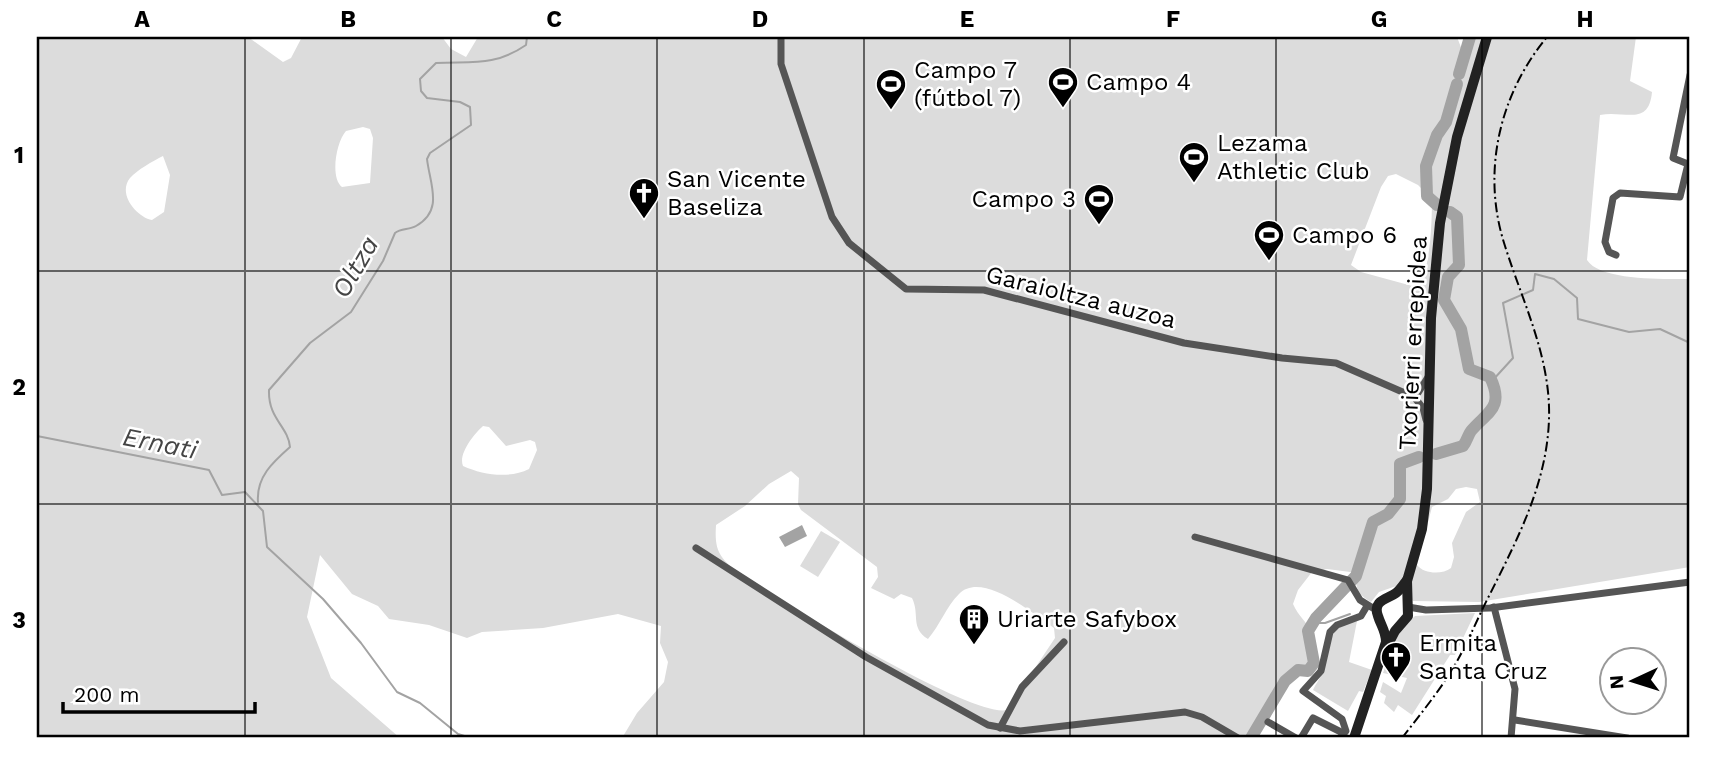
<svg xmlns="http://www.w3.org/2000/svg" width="1727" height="775" viewBox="0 0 1727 775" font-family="'Work Sans',sans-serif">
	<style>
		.green { fill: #dcdcdc; fill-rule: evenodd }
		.water { fill: #a3a3a3 }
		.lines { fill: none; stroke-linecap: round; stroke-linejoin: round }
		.stream { stroke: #a3a3a3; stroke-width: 2 }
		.river { stroke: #a3a3a3; stroke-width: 12 }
		.street { stroke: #555; stroke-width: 7 }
		.secondary { stroke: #222; stroke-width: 10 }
		.rail { stroke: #000; stroke-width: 2; stroke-dasharray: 10 3.5 2 3.5; stroke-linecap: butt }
		.grid { fill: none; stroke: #000; stroke-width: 2; stroke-opacity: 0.55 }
		.labels { text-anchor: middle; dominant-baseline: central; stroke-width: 5; stroke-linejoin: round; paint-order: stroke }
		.poi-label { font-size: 24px; fill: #000; stroke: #fff; text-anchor: start }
		.street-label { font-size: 24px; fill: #000; stroke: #fff }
		.water-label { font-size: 26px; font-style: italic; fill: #444; stroke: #fff }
		.neatline { fill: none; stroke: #000; stroke-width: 2.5 }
		.grid-label { font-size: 23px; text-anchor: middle; font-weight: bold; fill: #000 }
	</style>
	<rect width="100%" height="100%" fill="#fff"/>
	<g class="green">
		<path d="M37,37H248L283,62L291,58L302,37H442L451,49L466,57L478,37H1457L1462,50L1470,47L1476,37H1636L1630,81L1652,92C1649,127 1624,110 1600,115L1587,260C1600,281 1666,279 1690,279V567L1479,602L1413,601L1402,584L1379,592L1371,602C1359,596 1353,586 1358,573L1327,569L1312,572L1298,590L1293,604C1298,616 1309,624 1314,636C1326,674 1293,672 1278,689C1268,702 1259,723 1253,738H622L637,713L664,682L668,662L660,643L661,626L618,614L543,628L482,632L467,638L429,625L389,619L378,606L352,594L320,555L307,617L331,678L400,738H37ZM363,127L370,129L373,138L370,183L342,187C330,178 336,142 346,131ZM163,156L170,175L164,212L152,220C137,217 117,194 130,178C137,170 153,161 163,156ZM1396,174L1418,185L1432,199C1432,218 1431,276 1416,287L1361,272L1351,265L1381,187L1388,176ZM483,426L489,427L506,446L530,440L535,442L537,450L529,469C509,479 483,475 463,466C458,454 474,434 483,426ZM791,471L799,478L798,504L801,510L877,567L878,577L871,588L894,599L901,594L912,598C920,614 910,628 928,639C940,625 946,607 959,594C982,570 1033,614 1054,628L1055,638L1007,710C972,719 780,600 740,576C721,557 714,554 716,525L745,506L769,484ZM1466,487L1477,489L1480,502L1466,512L1452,543L1454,557L1451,568C1442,575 1424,574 1417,565L1432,507L1448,499L1456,489Z"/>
		<path d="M821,531L840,542L818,577L800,566Z"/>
		<path d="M1475,613L1455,655H1450L1412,715L1398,705L1394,712L1384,703L1386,696L1380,692L1383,682L1401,693L1407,678L1383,673L1397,633L1415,616Z"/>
		<path d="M1357,621L1349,662L1372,670L1363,692L1359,691L1348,711L1313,690C1316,683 1322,676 1324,669C1333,644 1323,628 1357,621Z"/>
	</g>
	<path class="water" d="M802,525L807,536L785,547L779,537Z"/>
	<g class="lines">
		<g class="stream">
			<path d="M1492,381L1513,358L1503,303L1533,290L1535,274L1554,279L1577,298L1578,319L1629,332L1660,329L1690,343"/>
			<path d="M37,436L209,470L222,495L245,492L263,511L267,547L323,599L361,643L397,692L420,703L458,734L471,738"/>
			<path d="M258,502C256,477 273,462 290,447C288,426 268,419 269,390L310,343L351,312L383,261L395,233C401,228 409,230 416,226C444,210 430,185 427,159L430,153L471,125L470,107L460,102L427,98L421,91L420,79L436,63C471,61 494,67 526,45L527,37"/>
			<path d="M1313,623H1325L1350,614"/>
		</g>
		<g class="river">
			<path d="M1459,74L1470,37"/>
			<path d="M1437,205L1427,196L1426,166L1437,135L1446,122L1457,84"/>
			<path d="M1436,454L1463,446C1467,441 1468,435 1471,431C1487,412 1505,408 1490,377L1469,369L1461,329L1444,300L1448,277L1459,265L1457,217L1450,212"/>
			<path d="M1251,738L1285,681L1298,670L1308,671L1314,663L1308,631L1316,618L1356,576L1373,522L1388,514L1400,499V464L1419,457"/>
		</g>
		<g class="street">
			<path d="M781,37V64L832,217L849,243L906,289L984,290L1184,343L1282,358L1336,363L1414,397L1423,408L1426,420"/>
			<path d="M1616,255L1609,252L1605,242L1613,198L1620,193L1680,197L1688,164L1673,158L1690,75"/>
			<path d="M1407,393H1418L1428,377"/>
			<path d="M1195,537L1348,580L1360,600L1376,610"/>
			<path d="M696,548L866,657L988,725L1020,731L1185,712L1202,717L1238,738"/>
			<path d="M1408,607L1426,610L1490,608L1690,582"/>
			<path d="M1494,607L1515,689L1511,738"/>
			<path d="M1515,720L1627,738"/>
			<path d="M1268,722L1296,738"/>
			<path d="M1000,728L1022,687L1064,642"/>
			<path d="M1301,738L1313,718L1343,733"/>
			<path d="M1340,738L1346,731L1342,719L1303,691L1321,671L1330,632L1337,625L1361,616L1367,606"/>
		</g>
		<g class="secondary">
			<path d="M1383,654L1395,631L1408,616L1407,581L1422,529L1427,489L1431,318L1440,223L1457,137L1487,37"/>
			<path d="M1354,738L1386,642C1386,631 1381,626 1378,616C1372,600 1388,599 1396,593C1400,590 1404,584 1407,580"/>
		</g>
		<path class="rail" d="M1402,738C1419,716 1437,694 1452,670C1467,645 1477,619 1490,594C1518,538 1547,483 1549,419C1551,358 1523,303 1505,246C1481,173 1499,95 1547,37"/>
	</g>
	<path class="grid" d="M245,37V738M451,37V738M657,37V738M864,37V738M1070,37V738M1276,37V738M1482,37V738M37,271H1690M37,504H1690"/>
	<defs>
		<g id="stadium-pin" transform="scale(1.575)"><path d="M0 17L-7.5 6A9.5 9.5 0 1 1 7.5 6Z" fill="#000" stroke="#fff"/><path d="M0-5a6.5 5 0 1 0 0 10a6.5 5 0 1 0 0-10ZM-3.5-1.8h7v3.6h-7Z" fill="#fff"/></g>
		<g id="church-pin" transform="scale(1.575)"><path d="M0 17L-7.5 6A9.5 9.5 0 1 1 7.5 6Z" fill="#000" stroke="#fff"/><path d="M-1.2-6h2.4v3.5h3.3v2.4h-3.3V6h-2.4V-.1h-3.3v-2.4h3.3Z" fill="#fff"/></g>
		<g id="building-pin" transform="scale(1.575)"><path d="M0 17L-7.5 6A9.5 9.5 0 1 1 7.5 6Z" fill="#000" stroke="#fff"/><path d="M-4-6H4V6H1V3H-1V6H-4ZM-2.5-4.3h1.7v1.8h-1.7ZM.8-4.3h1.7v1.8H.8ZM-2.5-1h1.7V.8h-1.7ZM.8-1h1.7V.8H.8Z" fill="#fff"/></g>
	</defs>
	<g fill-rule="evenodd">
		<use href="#stadium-pin" x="1063" y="82"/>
		<use href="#stadium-pin" x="891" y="84"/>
		<use href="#stadium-pin" x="1194" y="157"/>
		<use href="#church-pin" x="644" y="193"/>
		<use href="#stadium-pin" x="1099" y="199"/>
		<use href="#stadium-pin" x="1269" y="235"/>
		<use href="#building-pin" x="974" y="619"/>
		<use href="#church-pin" x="1396" y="657"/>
	</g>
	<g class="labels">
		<g class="poi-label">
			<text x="914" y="70">Campo 7<tspan x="914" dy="28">(fútbol 7)</tspan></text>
			<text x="1086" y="82">Campo 4</text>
			<text x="1217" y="143">Lezama<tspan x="1217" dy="28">Athletic Club</tspan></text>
			<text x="667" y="179">San Vicente<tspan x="667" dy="28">Baseliza</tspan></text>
			<text x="1076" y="199" text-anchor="end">Campo 3</text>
			<text x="1292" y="235">Campo 6</text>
			<text x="997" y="619">Uriarte Safybox</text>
			<text x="1419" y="643">Ermita<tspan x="1419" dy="28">Santa Cruz</tspan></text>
		</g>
		<g class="street-label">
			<text transform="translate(1081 297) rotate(14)">Garaioltza auzoa</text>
			<text transform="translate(1413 343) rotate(-87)">Txorierri errepidea</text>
		</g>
		<g class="water-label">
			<text transform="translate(355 267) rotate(-60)">Oltza</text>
			<text transform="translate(160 443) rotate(11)">Ernati</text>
		</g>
	</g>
	<rect width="1727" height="775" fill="none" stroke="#ffffff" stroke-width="77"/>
	<g transform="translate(1633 681) rotate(266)"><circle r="33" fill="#ffffff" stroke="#999999" stroke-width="2"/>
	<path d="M0-5L12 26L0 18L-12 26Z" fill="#000000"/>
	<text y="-10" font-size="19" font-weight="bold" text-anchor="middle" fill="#000000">N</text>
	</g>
	<path d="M63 702v10h192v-10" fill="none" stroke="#000000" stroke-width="3.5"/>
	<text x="74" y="702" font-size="21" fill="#000000" stroke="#ffffff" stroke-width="5" paint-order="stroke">200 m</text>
	<rect x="38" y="38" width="1650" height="698" class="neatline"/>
	<g class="grid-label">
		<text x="142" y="27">A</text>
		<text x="348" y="27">B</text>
		<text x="554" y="27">C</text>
		<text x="760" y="27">D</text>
		<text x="967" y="27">E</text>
		<text x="1173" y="27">F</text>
		<text x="1379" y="27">G</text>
		<text x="1585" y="27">H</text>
		<text x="19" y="163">1</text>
		<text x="19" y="395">2</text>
		<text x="19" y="628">3</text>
	</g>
</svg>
